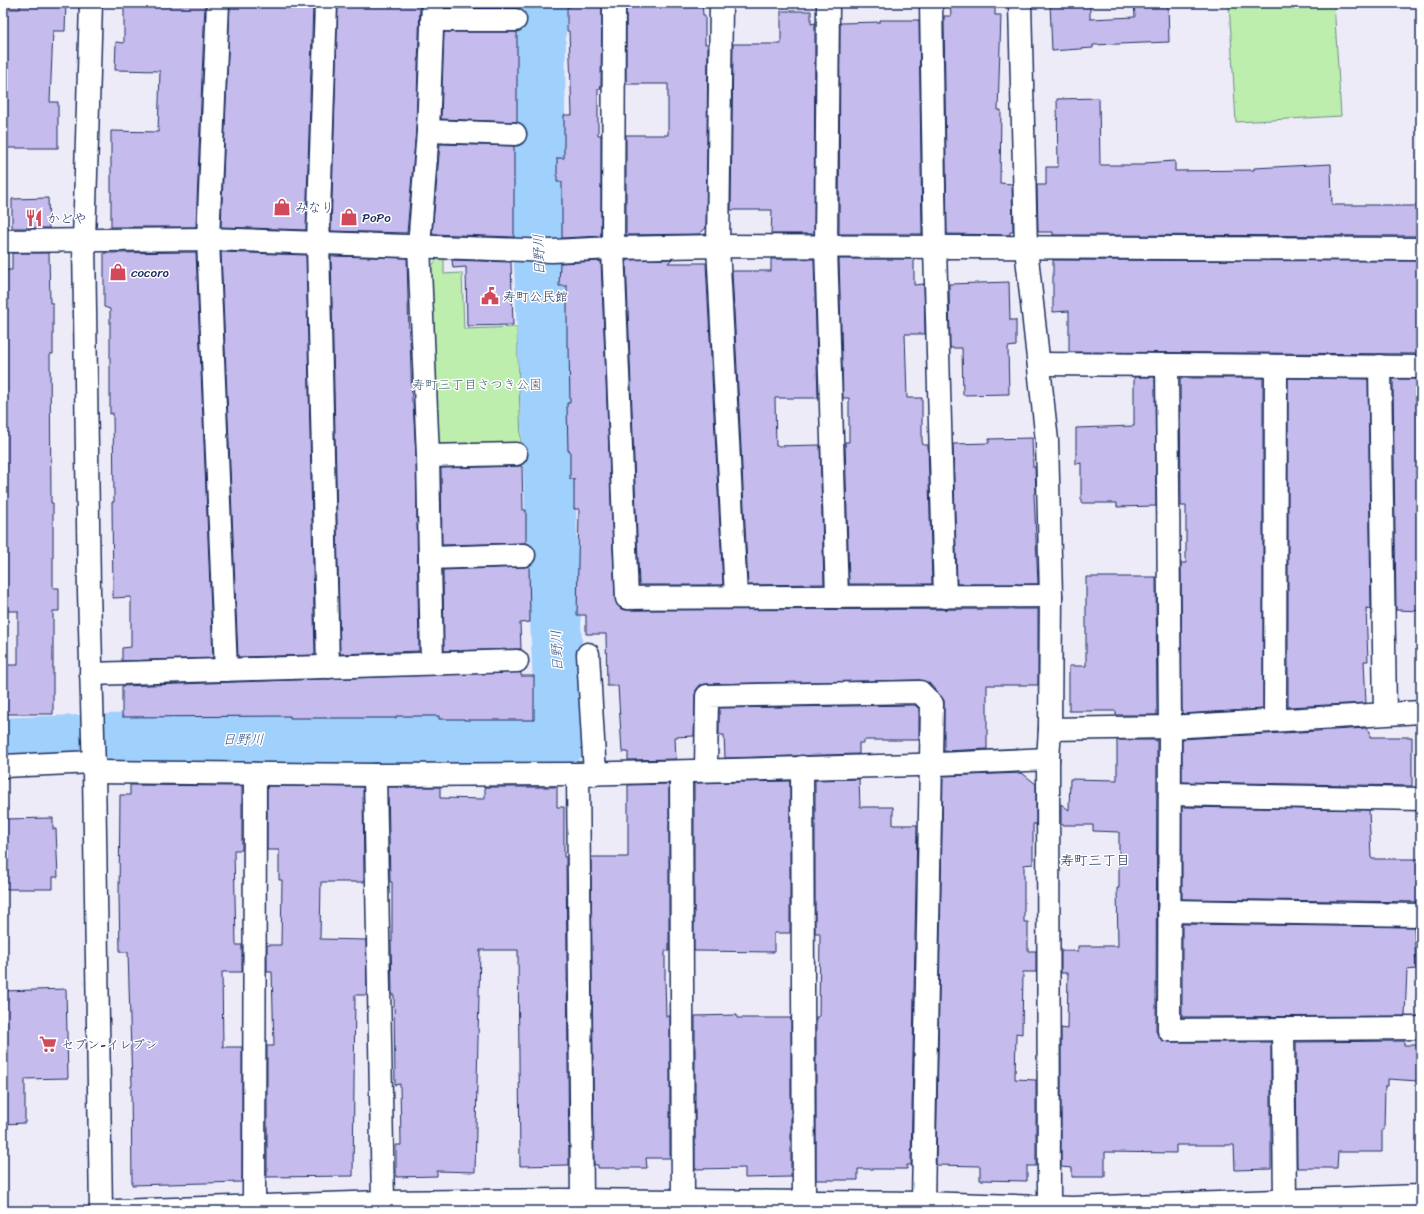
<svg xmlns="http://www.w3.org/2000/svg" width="1424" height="1214" viewBox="0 0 1424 1214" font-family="Sriracha,'Klee One',sans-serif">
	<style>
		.green { fill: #bdeead; stroke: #6c8e86 }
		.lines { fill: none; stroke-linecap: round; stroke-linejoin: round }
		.river { stroke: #a0d0fc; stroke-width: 51 }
		.building { fill: #c5bbec; stroke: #1b2f5e }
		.minor-casing { stroke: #1b2f5e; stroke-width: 25 }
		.minor { stroke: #fff; stroke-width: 22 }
		.labels { text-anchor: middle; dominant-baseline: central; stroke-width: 3; stroke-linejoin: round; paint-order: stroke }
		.poi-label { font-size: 13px; fill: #1b2f5e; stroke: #fff; text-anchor: start }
		.park-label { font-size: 13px; fill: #445f72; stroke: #fff }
		.water-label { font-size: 14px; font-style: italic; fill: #3c5786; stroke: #fff }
		.neighbourhood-label { font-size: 14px; fill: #1b2f5e; stroke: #fff }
	</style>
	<rect width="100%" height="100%" fill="#eeebf9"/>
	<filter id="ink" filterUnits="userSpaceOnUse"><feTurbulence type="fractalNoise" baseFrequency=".025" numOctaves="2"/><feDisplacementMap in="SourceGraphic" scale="8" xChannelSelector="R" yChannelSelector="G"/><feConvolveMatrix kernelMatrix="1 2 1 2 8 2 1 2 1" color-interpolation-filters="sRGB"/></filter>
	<g filter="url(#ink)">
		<g class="green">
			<path d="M1229,3H1334L1341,116L1236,122Z"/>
			<path d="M437,259H444V274L462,273L464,329L517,327L521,443L443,446L438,440L431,267Z"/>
		</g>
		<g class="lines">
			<path class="river" d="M3,743L152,738L561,741L538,232L541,3"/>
		</g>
		<g class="building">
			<path d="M20,3H66L65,31H53L50,102H58V148H3V9H20Z"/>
			<path d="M124,3H205L196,227H111V131L158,132L160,71L115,70L116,42L124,43Z"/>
			<path d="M271,3H313L306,230L221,227L230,4H271Z"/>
			<path d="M338,3H420L416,130L407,233L331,231Z"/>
			<rect x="445" y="3" width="72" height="5"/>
			<path d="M569,3H602L601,84L600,89H598V135H601V236L562,238V182H557V158H564V115H572L569,31H567V7H570Z"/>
			<path d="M626,3H702L703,15H705V44H708L706,228L699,234L626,235V135H668V84H626Z"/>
			<path d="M950,3H995V15H1001L998,110H1001L1000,183L1012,184L1013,232H1010V235L947,234L944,16H951Z"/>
			<path d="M1050,3H1090V19L1135,17L1134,3H1168L1169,42L1093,45V48L1052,51Z"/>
			<path d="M781,11H811V24L815,23L814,234H771L772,210H731L733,44H781Z"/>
			<path d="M880,20H919L922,234H839L840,23L880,22Z"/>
			<path d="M444,32H517V122L441,119Z"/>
			<path d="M1099,98L1100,165H1145V163L1175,161V171L1254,170V168L1331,164L1332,205H1392V206H1421V236L1053,235V232H1038L1037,185H1046V167H1058L1057,99Z"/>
			<path d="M440,144L514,146V237L432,234Z"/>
			<path d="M48,198L49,228H12V199Z"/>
			<path d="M196,252L213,658L122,661V648L131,647V597L113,598L112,502H114L113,413L110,414V309L104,307V253Z"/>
			<path d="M221,252L306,255L315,655L238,657Z"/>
			<path d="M12,253H49L50,303H53V354H50L51,503H53V588H59V611H53V714H3V665H18V611H3V270H12Z"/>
			<path d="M331,256L407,258L409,338H410L412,403H413L416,456L419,651L340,654Z"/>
			<path d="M672,259L668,263H706L723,585H639L626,260Z"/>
			<path d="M771,259H814L818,398H775L776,446L820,445L824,584L748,585L732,271H771Z"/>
			<path d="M839,259H914V285L924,284L925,334H905L907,398H922V441L923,445H928L932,584H849L845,442H849V398H843Z"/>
			<path d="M452,260L511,262L513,325L467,326L466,267L453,268Z"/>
			<path d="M1053,260L1421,261V354L1069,352V311L1053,312Z"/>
			<path d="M601,261L615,598L617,605L621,609L627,610L1038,609V685H987V749L944,751V700L929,683L920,680L706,684L700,685L696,690L695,695L694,736L675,737L676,759L628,760V752H622L618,686H607L606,634H586V615H577L579,509H574V479H570V451H568L567,403H570L569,347H567V286H559L560,263Z"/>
			<path d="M1009,282L1010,320H1016V346L1008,347L1009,394L963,395L962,348H950L949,284Z"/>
			<path d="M1134,377H1155L1156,506L1117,507V503H1081V463L1076,464V428L1134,426Z"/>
			<path d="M1180,378H1263V709L1182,714L1181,563H1186V506H1181Z"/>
			<path d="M1288,378L1368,379L1371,609L1366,608L1368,661H1364L1366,703L1288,707Z"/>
			<path d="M1393,379H1421V611L1396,610Z"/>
			<path d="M1032,438L1033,467H1035L1036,493H1034L1038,584H957L953,444L989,443V439Z"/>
			<path d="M522,466L523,510H526V543L442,545L441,468Z"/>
			<path d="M529,566L530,622L520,623L521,649L444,651L443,570L524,567Z"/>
			<path d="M1086,577H1156L1157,715H1116V711H1069V666H1086Z"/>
			<path d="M521,672V676H534V720H464V719H439V716H396V718H290V716L122,717V686Z"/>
			<path d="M915,705L919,709V740H864V743H859V754L725,758L724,735H719V708Z"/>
			<path d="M1367,728V731H1370V737H1412V786L1182,782V739Z"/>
			<path d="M1117,740H1157L1156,1030L1158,1036L1162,1041L1169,1042H1271V1169L1235,1170L1234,1145H1176V1153L1105,1152V1177H1072V1168L1061,1167V1028L1067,1029L1068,973H1061V951H1078V946H1118L1117,888H1119V832L1093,831V825H1061V804L1069,810L1070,779L1117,780Z"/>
			<path d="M1022,773L1036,784V824H1033V864L1024,865V922H1028V951H1036V972H1023L1022,1034L1016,1033L1015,1079L1036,1080V1166H1027V1181L980,1180V1166L936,1165L943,776Z"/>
			<path d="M859,779L860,807H893V825H917L911,1165H907V1169H858V1180H816V1017H819L820,933H815V780Z"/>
			<path d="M790,781V933H774V952L694,951V783Z"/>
			<path d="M669,784V951H665V979L666,1016H670V1158H646L647,1168H598V1165H594L591,857H628V785Z"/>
			<path d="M130,785L242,786V850H234L236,945H242V972H222L223,1047H242V1182L132,1185L131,1086H132L128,952H120L119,896L120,795H130Z"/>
			<path d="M267,786L363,787L364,882H321L320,939L366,940L367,995H355L353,1176L267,1177V1046H274L272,972H267V945H281L282,880H279V850H267Z"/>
			<path d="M388,787H440V798L485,799V787H557V807H564V857H566L569,1165L520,1166L518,950H480L475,1172L437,1171V1176L396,1177V1145H401L400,1084L395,1085L394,995H392L391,941L392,942V882H390Z"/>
			<path d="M1182,807L1369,810L1371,857L1372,859H1421V902L1182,899Z"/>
			<path d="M53,818V829H56L58,877H53V889H3V819Z"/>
			<path d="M1182,924L1414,927L1416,969L1407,970L1405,1016L1182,1017Z"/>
			<path d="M66,989L68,1078L25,1079V1123L3,1124V991Z"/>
			<path d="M737,1015V1018H791V1177L745,1178V1168L695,1169V1016Z"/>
			<path d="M1404,1041V1045H1420L1418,1081L1388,1079V1086H1385L1384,1130H1382V1152H1338L1337,1168H1297L1296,1042Z"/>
		</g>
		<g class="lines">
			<g class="minor-casing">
				<g id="minor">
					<path d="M91,3L84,241L89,591L94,772L101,1211"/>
					<path d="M218,3L208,239L226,670"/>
					<path d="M326,3L318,243L328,667"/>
					<path d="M614,3L613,248L627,598C768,596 909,598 1051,596"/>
					<path d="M721,3L718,246L736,597"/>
					<path d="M828,3L826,247L837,597"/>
					<path d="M931,3L935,248L945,597"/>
					<path d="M1020,3L1026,248L1047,441L1051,596L1050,729L1048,759L1049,1211"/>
					<path d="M432,20H515"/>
					<path d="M428,131L515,134"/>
					<path d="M3,241L208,239L552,251L613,248L718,246L1421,249"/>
					<path d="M1039,364L1421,367"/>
					<path d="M1167,365L1170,727L1169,1030L1421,1028"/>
					<path d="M1380,366L1385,713"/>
					<path d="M428,456L516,454"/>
					<path d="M430,558L524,555"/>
					<path d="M588,654L595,774"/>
					<path d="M432,663L428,456L419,246L428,131L433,3"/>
					<path d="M91,674L517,661"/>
					<path d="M1275,720L1276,366"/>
					<path d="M1050,729L1170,727L1421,712"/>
					<path d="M3,766L94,762"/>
					<path d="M802,767L804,1203"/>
					<path d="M706,770L707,696L920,692L932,704L923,1203"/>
					<path d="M94,772L375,775L578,774L916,765L1048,759"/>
					<path d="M681,772L683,1201"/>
					<path d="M578,774L582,1201"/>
					<path d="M375,775L383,1202"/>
					<path d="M1170,794L1421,799"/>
					<path d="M1169,911L1421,915"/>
					<path d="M254,1206L255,774"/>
					<path d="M116,1211L383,1202L561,1200L923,1203L1072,1208L1421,1196"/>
					<path d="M1281,1211L1285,1200L1283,1029"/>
				</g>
			</g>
			<use href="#minor" class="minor"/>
		</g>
	</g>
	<defs>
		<g id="shop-bare" transform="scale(1.38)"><path d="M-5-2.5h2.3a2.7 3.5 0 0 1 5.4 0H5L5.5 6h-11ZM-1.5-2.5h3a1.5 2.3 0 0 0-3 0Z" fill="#d1495b" stroke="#fff" stroke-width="2.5" paint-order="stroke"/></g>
		<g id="restaurant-bare" transform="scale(1.38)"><path d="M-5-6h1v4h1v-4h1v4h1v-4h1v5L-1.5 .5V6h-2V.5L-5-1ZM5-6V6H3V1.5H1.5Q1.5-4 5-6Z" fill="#d1495b" stroke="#fff" stroke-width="2.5" paint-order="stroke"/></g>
		<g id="civic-bare" transform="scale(1.38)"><path d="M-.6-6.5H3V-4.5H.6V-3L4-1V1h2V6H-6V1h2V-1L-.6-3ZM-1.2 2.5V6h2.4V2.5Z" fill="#d1495b" stroke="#fff" stroke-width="2.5" paint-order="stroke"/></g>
		<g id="supermarket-bare" transform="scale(1.38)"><path d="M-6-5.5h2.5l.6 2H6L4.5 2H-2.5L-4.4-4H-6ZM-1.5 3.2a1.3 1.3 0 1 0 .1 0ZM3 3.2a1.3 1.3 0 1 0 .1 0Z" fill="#d1495b" stroke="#fff" stroke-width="2.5" paint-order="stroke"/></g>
	</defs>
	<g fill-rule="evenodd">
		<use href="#shop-bare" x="282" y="207"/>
		<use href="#shop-bare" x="349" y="217"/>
		<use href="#restaurant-bare" x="34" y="218"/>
		<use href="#shop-bare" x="118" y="272"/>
		<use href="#civic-bare" x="490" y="296"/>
		<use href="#supermarket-bare" x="48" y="1044"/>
	</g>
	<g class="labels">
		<g class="poi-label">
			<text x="295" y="207">みなり</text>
			<text x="362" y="217">PoPo</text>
			<text x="47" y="218">かどや</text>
			<text x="131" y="272">cocoro</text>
			<text x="503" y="296">寿町公民館</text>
			<text x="61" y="1044">セブン-イレブン</text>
		</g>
		<g class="park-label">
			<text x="477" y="384">寿町三丁目さつき公園</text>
		</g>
		<g class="water-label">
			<text transform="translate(539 255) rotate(-92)">日野川</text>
			<text transform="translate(557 651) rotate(-93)">日野川</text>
			<text x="243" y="739">日野川</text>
		</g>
		<g class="neighbourhood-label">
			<text x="1095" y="860">寿町三丁目</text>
		</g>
	</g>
	<rect width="1424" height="1214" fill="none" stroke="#fff" stroke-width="16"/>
	<rect x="8" y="8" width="1408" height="1198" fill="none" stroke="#1b2f5e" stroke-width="1.5" filter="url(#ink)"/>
</svg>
